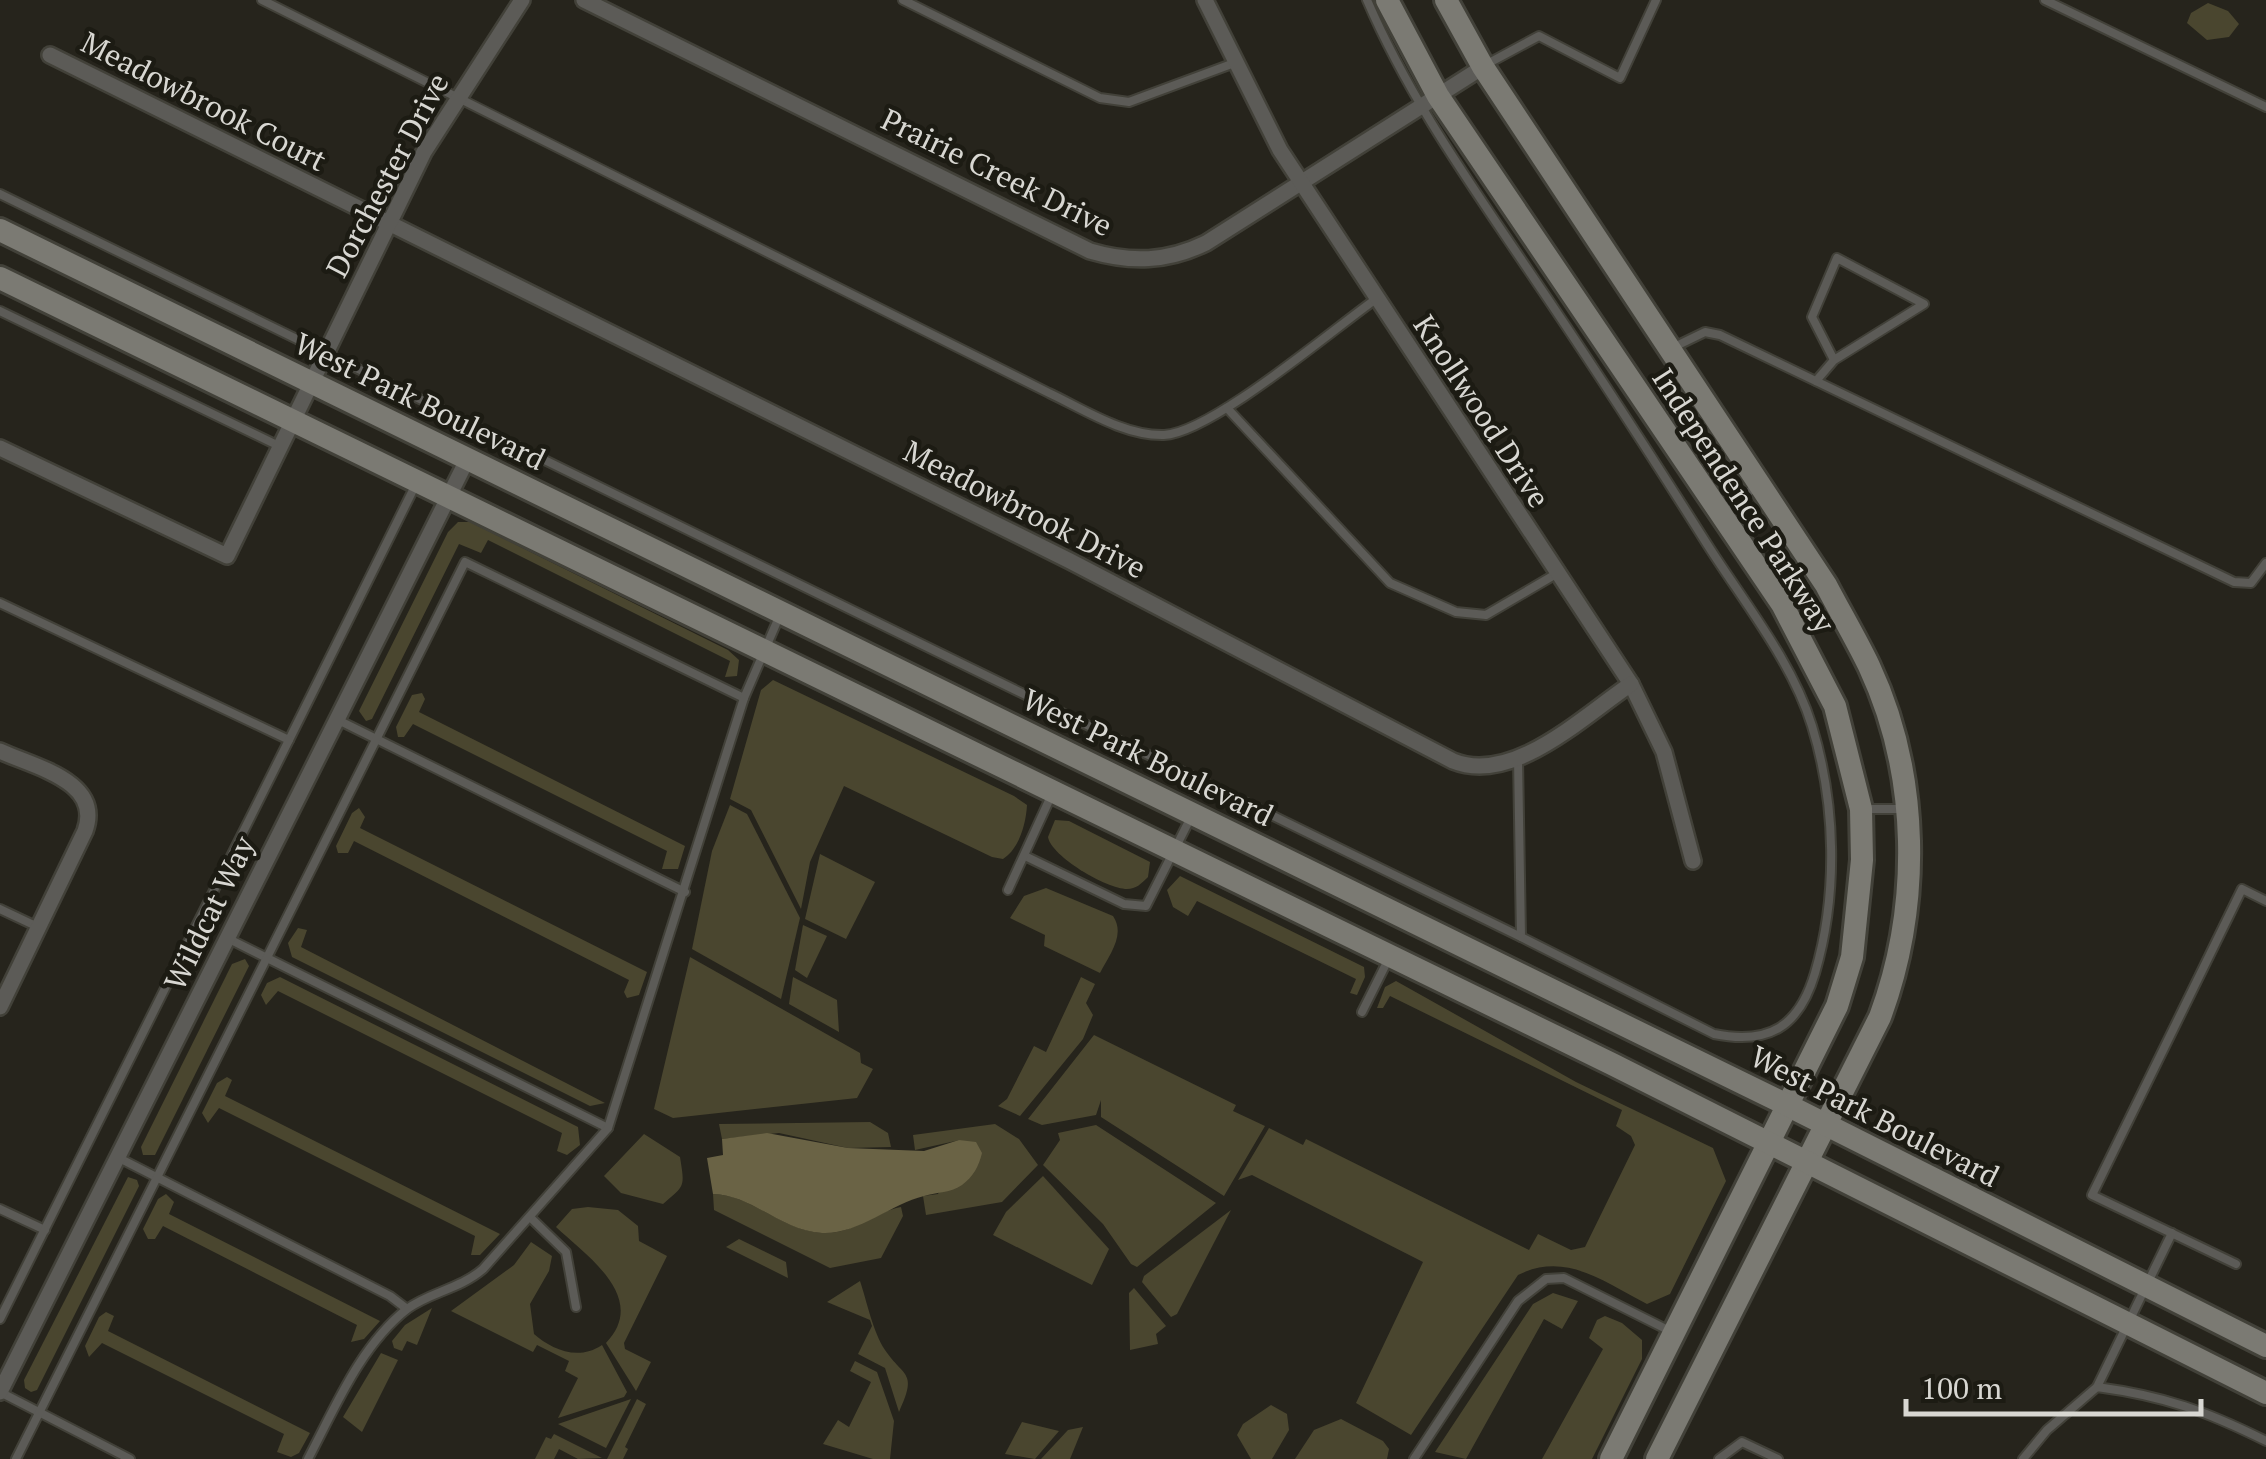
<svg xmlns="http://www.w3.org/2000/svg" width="2266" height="1459" viewBox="0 0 2266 1459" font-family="'PT Serif',serif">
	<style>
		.green { fill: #4a462f }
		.water { fill: #6a6345 }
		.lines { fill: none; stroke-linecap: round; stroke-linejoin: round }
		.service-casing { stroke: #424139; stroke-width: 12 }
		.minor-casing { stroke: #424139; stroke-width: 20 }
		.secondary-casing { stroke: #424139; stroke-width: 28 }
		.service { stroke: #5c5b57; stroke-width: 8 }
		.minor { stroke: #5c5b57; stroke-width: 15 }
		.secondary { stroke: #7b7a73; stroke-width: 22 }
		.labels { text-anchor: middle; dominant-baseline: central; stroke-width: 9; stroke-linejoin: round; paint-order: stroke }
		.street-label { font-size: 30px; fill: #d8d7d2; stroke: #1c1b13 }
	</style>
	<rect width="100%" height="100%" fill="#26241c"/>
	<g class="green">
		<path d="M2208,3L2228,11L2239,24L2229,37L2207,40L2187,23L2191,13Z"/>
		<path d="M458,522H470L728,650L739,660L737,676L725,677L730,661L488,540L481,553L459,544L372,719L366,721L359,711L448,532Z"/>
		<path d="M773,680L1014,796L1027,805C1026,824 1019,849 1003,859L992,857L844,786L810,862L801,909L751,810L730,799L761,690Z"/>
		<path d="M422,693L425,699L419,712L685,846L678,869H662L667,851L413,724L404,737H398L396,727L412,695Z"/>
		<path d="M730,805L747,814L800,918L781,999L692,949L712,851Z"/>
		<path d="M359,808L365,817L360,828L647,972L639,995L627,998L624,992L629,980L354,841L348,853H338L336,846L352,813Z"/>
		<path d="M1055,820L1069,821L1150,862L1148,877C1141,884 1136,889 1127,889C1106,889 1051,856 1048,837Z"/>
		<path d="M820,854L875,882L846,939L805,919Z"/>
		<path d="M1180,876L1364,967L1365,977L1357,995L1350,993L1356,979L1197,901L1188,916L1173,907L1167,890Z"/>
		<path d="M1046,888L1113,916C1126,935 1109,955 1100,973L1044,946L1045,935L1010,918L1024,896Z"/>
		<path d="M803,925L827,936L807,978L795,970Z"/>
		<path d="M298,928L307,930L301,947L605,1103L590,1106L292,957L288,943Z"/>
		<path d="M690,957L860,1053L861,1063L873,1069L857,1098L673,1118L654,1109Z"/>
		<path d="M245,959L249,966L155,1155H143L141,1147L232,964Z"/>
		<path d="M280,977L578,1127L580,1145L567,1155L557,1151L562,1133L278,991L266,1005L261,995L267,983Z"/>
		<path d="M793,977L837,1000L839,1032L789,1004Z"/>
		<path d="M1081,977L1095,984L1086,1003L1093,1015L1083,1039L1020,1116L998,1106L1007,1099L1034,1046L1046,1052Z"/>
		<path d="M1396,981L1576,1082L1713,1148L1726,1181L1670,1294L1647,1304C1604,1282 1566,1251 1518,1275L1411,1435L1356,1403L1423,1262L1252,1175L1238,1180L1269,1128L1303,1145L1306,1139L1529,1250L1538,1234L1571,1250L1585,1247L1635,1145L1631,1136L1616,1126L1622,1110L1390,996L1383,1008H1377L1385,987Z"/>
		<path d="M1094,1035L1236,1105L1233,1111L1265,1126L1224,1196L1101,1117V1100L1096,1115L1042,1125L1028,1119Z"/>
		<path d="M227,1077L232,1080L225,1096L500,1234L480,1255H471L475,1236L219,1108L208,1123L202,1113L217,1083Z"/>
		<path d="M870,1122L888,1133L891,1147L848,1148L779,1133L722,1139L719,1124Z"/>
		<path d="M995,1124L1019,1139L1038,1165L1002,1202L926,1215L923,1196L938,1194L960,1140L915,1150L913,1135Z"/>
		<path d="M1096,1125L1216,1203L1137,1267L1131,1264L1103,1224L1043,1165L1060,1140L1058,1133Z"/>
		<path d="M644,1134L680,1157C685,1188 685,1185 663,1204L621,1193L604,1176Z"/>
		<path d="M1043,1176L1109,1249L1092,1285L993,1235L1006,1212Z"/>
		<path d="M128,1177L137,1180L139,1186L37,1390L31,1392L25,1388L24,1380Z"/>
		<path d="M166,1194L174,1202L169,1214L380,1321L364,1339L351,1342L357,1325L163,1226L155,1239H148L143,1229L158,1199Z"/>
		<path d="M713,1194C754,1195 782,1232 825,1233C852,1234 875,1212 901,1207L903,1216L881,1258L830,1268L714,1210Z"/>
		<path d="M588,1207L618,1210L638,1226L639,1241L667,1256L624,1343L625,1349L651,1362L636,1391L606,1343C649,1298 587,1256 556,1227L572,1209Z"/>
		<path d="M1231,1210L1177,1314L1171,1317L1142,1282L1144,1276Z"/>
		<path d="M739,1239L786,1262L788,1278L726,1247Z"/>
		<path d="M531,1242L552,1256L549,1271L530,1304L534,1334C550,1348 577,1362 602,1345L627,1392L624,1397L558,1418L578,1378L565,1371L569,1361L537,1345L533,1352L451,1311L514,1265Z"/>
		<path d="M860,1281C867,1302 873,1332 885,1350C904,1378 918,1371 899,1412L885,1368L858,1354L872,1326L870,1320L827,1302Z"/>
		<path d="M1134,1288L1166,1326L1156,1334L1158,1344L1130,1350L1129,1293Z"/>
		<path d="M1553,1293L1578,1301L1562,1329L1544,1319L1466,1459L1435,1452L1533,1304Z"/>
		<path d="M432,1308L417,1345L407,1341L402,1351L394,1348L392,1341L405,1325Z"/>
		<path d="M106,1312L114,1316L108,1331L310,1433L299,1453L291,1457L277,1452L284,1434L102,1343L89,1357L85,1346L99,1317Z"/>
		<path d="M1605,1316L1622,1323L1642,1340V1359L1592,1459H1542L1603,1349L1589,1338L1597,1320Z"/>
		<path d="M381,1353L398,1360L362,1432L343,1417Z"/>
		<path d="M855,1361L877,1372L894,1421L890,1459H873L823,1444L838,1420L849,1427L871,1382L850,1371Z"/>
		<path d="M631,1399L606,1448L558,1424Z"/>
		<path d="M637,1399L646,1404L625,1447L628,1449L623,1459H607Z"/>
		<path d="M1271,1405L1287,1414L1289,1430L1272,1459H1251L1237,1435L1243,1424Z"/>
		<path d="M1341,1419L1383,1441L1389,1449L1387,1459H1295L1314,1430Z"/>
		<path d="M1022,1422L1059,1431L1035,1459L1005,1454Z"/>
		<path d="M1083,1427L1070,1459H1041L1068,1430Z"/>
		<path d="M554,1434L602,1458L578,1459L559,1449L554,1459H535L546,1437L551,1439Z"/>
	</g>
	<path class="water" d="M767,1133L848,1148L924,1151L959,1140L976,1142L982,1153C979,1166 973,1177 962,1185C951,1193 937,1192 924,1196C891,1204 857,1235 822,1233C781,1231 753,1195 713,1194L707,1158L723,1155L722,1139Z"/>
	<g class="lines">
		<g class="service-casing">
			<g id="service">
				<path d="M262,0L1049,393C1083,409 1124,436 1164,435C1211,433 1332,330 1376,299"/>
				<path d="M903,0L1100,98L1129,102L1237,62"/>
				<path d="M1367,0C1409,98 1470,183 1529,271C1590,361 1649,452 1707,544C1743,601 1792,661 1812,726C1836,804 1838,895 1815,973C1799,1027 1769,1045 1714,1034L1521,937L1518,759"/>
				<path d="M2045,0L2266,107"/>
				<path d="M1487,64L1539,36L1620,78L1656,0"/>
				<path d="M0,194L1521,937"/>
				<path d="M0,311L279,446"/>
				<path d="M1672,348L1705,332L1720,335L2234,582L2251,583L2266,563"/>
				<path d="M1816,381L1834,360L1924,304L1837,258L1812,317L1834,360"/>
				<path d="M1227,408L1390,583L1456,612L1486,615L1556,574"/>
				<path d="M1722,510L1756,487"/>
				<path d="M0,603L289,740L416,484"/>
				<path d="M336,719L685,892"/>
				<path d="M1862,809H1903"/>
				<path d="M1025,856L1124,904L1146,906L1191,817"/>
				<path d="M1008,890L1052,794"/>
				<path d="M0,909L38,927"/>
				<path d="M227,938L608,1128"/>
				<path d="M1362,1012L1389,958"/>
				<path d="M117,1157L390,1296L407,1309"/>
				<path d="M0,1209L45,1230"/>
				<path d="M532,1219L566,1252L576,1307"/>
				<path d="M2236,1264L2092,1195L2242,889L2266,901"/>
				<path d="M0,1319L289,740"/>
				<path d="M2097,1387L2172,1233"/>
				<path d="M0,1392L130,1459"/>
				<path d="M16,1459L465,562L744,698"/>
				<path d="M308,1459C335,1408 360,1346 407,1309C430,1292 460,1289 483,1269L608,1128L744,698L779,617"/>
				<path d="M1414,1459L1518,1301L1546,1279L1564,1278L1670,1331"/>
				<path d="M1719,1459L1742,1442L1778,1459"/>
				<path d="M2023,1459L2047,1430L2097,1387C2164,1396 2206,1411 2266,1441"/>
			</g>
		</g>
		<g class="minor-casing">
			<g id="minor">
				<path d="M584,0L1090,251C1131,263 1167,262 1206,243L1483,67"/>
				<path d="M1205,0L1280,150L1631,684L1664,752L1693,861"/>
				<path d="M50,55L1070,561L1453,761C1513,785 1582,717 1631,684"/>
				<path d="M0,448L227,556L424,152L522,0"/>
				<path d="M0,751C34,767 103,781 85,831L0,1007"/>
				<path d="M0,1392L468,458"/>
			</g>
		</g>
		<g class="secondary-casing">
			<g id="secondary">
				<path d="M1387,0L1438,96L1782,604L1835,706L1861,809L1862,860L1852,957L1837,1006L1611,1459"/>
				<path d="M1446,0L1483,67L1826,585C1840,612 1856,639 1869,666C1920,775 1921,906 1880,1017L1657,1459"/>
				<path d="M0,230L1789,1106L2266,1346"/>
				<path d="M0,278L1612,1064L2266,1393"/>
			</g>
		</g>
		<use href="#service" class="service"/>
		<use href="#minor" class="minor"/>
		<use href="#secondary" class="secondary"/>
	</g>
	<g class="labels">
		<g class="street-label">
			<text transform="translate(204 101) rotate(27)">Meadowbrook Court</text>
			<text transform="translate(997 172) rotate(26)">Prairie Creek Drive</text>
			<text transform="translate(387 175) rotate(-62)">Dorchester Drive</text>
			<text transform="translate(420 401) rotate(26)">West Park Boulevard</text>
			<text transform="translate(1482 411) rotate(57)">Knollwood Drive</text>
			<text transform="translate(1744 500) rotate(57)">Independence Parkway</text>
			<text transform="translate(1025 509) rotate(27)">Meadowbrook Drive</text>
			<text transform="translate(1148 757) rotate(26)">West Park Boulevard</text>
			<text transform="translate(209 913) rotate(-64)">Wildcat Way</text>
			<text transform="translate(1875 1116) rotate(27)">West Park Boulevard</text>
		</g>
	</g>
	<path d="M1906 1399v15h295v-15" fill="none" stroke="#d8d7d2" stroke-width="5"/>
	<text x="1921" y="1399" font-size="30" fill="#d8d7d2" stroke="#1c1b13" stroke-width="8" paint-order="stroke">100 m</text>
</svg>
